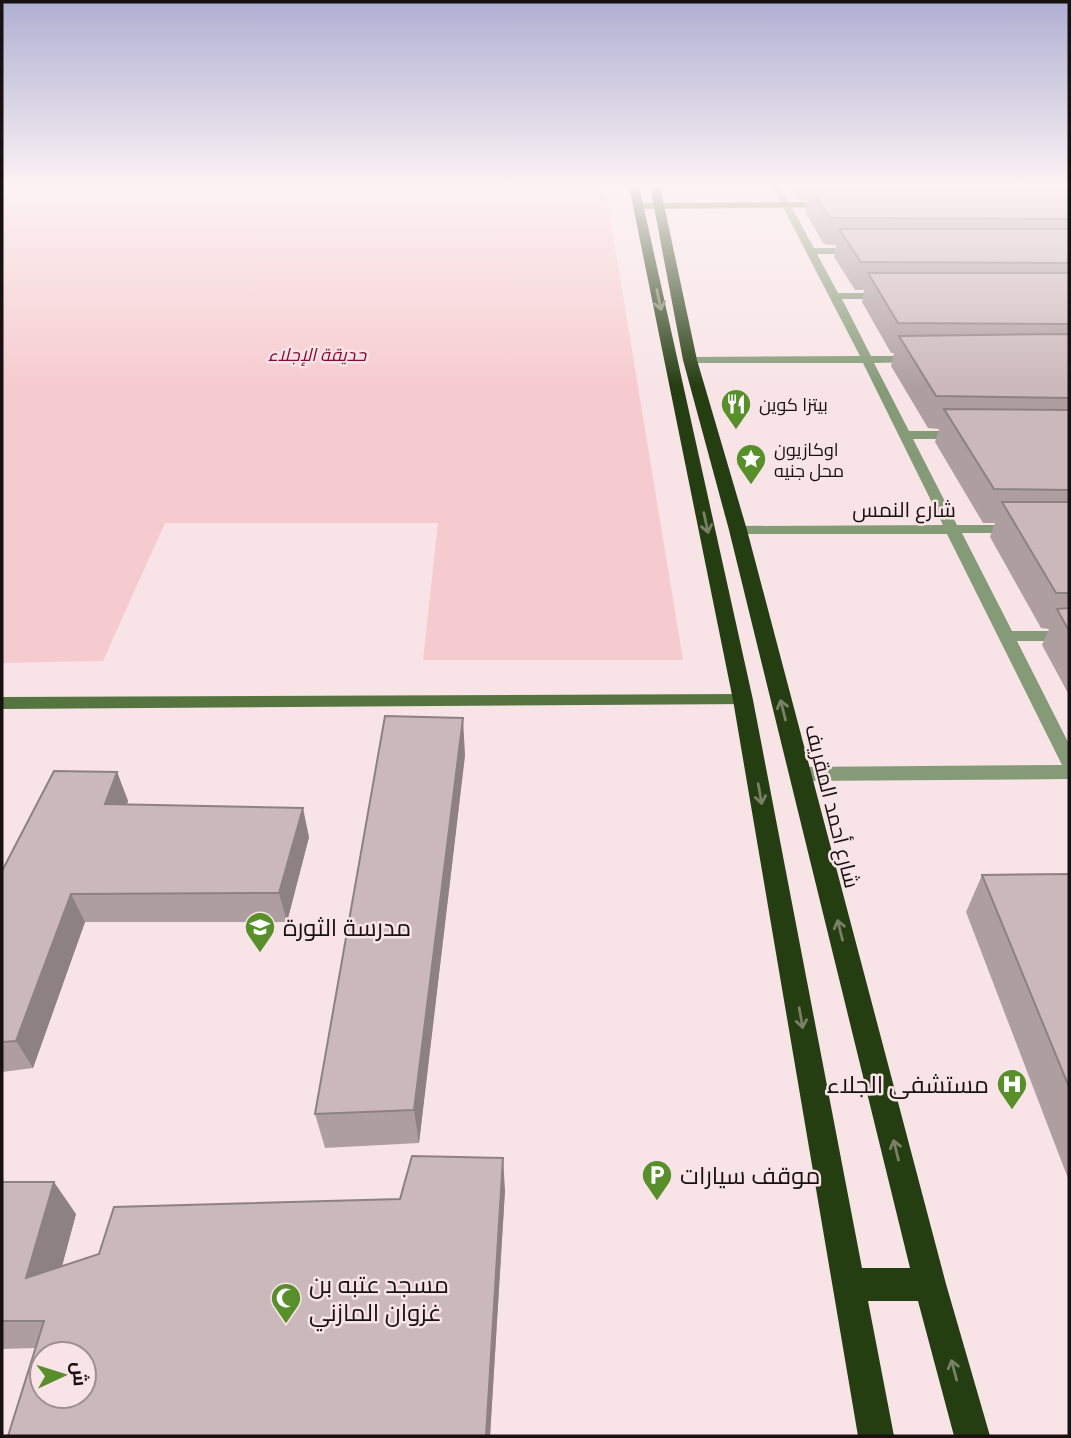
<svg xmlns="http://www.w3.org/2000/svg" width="1071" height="1438" viewBox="0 0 1071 1438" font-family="'IBM Plex Serif',Cairo,serif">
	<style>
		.green { fill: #f6cbcf }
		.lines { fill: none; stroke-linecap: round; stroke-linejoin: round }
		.street { fill: #859b78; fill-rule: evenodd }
		.secondary { fill: #557440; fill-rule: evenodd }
		.highway { fill: #243d11; fill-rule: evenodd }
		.wall { fill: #af9ea0 }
		.shaded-wall { fill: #8e8182 }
		.building { fill: #cbb8ba; stroke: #8e8182; stroke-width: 2; fill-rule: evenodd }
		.oneway { stroke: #798066 }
		.labels { text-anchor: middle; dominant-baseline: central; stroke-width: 5; stroke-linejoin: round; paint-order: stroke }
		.far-park-label { font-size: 18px; font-style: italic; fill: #870a33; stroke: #f8e4e6 }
		.far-poi-label { font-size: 18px; fill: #181112; stroke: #f8e4e6; text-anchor: start }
		.street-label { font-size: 21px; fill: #181112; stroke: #f8e4e6 }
		.near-poi-label { font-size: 24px; fill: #181112; stroke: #f8e4e6; text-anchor: start }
	</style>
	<rect width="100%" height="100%" fill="#f8e4e6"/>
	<path class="green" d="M2,186H605L683,660H423L438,523H165L103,661L2,663Z"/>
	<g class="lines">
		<path class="street" d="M772,186H780L814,248H859L864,251L859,254H817L838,293H887L892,296L887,299H842L871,356H915L921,359L915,362L874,363L909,431H961L967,435L961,439H913L957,525H1015L1022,529L1015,533H962L1012,631H1069V641H1017L1069,744V779L799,781L792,779L790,774L792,769L799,767L1062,765L947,534H738L731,530L738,526L943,525L863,363H690L684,360L690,357L860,356Z"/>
		<g class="secondary">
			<path d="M828,202L831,207L638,209L634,206L638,203Z"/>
			<path d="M743,694L749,696L752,700L749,704L2,709V697Z"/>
		</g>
		<path class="highway" d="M629,186H639L753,700L862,1268H910L729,530L683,360L650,186H660L697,360L747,530L946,1284L990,1436H954L918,1301H868L894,1436H858L733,700Z"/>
	</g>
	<g class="wall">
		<path d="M791,186H1069V695L1042,645L1049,629L1041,628L990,537L995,523H983L935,442L939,429L928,428L891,366L894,353H891L862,302L864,290H855L834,257L836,245H828L823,243L805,211L807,200H799Z"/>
		<path d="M465,755L419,1143L325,1148L315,1114Z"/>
		<path d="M117,772L128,801L127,804L309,837L287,922H85L33,1068L2,1072V871Z"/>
		<path d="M1069,874V1181L966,912L982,875Z"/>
		<path d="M2,1182L76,1214L62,1266L400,1199L505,1190L490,1436H8L36,1348L2,1349Z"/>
	</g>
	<g class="shaded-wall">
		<path d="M463,718L465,755L419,1143L414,1110Z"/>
		<path d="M117,772L128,801L117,833L105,804Z"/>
		<path d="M303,808L309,837L287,922L279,893Z"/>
		<path d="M71,894L85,922L33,1068L16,1041Z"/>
		<path d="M503,1158L505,1190L490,1436H486Z"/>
		<path d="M54,1182L76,1214L51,1307L26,1278Z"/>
	</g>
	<g class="building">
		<path d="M809,186H1069V219L833,218L828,216Z"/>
		<path d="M839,229H1069V263L861,262Z"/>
		<path d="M868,273H1069V324L898,323Z"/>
		<path d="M1069,334V398L936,396L899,336Z"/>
		<path d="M944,409L1069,410V490L994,489Z"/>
		<path d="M1002,502H1069V593H1056Z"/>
		<path d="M1069,608V631L1057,609Z"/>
		<path d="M385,716L463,718L414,1110L315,1114Z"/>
		<path d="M54,771L117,772L105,804L303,808L279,893L71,894L16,1041L2,1042V871Z"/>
		<path d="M1069,874V1087L982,875Z"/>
		<path d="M412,1156L503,1158L486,1436H8L44,1321H2V1182H54L26,1278L99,1254L114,1207L400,1199ZM42,1354H84V1396H42Z"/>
	</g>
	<defs><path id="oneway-shaft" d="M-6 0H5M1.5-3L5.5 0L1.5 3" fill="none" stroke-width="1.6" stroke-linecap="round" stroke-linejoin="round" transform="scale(1.75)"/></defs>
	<g class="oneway">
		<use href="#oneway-shaft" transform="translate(659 300) rotate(78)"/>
		<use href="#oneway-shaft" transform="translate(706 523) rotate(78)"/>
		<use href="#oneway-shaft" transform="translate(783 710) rotate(-104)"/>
		<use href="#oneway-shaft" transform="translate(760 794) rotate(80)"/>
		<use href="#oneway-shaft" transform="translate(840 930) rotate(-104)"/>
		<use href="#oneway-shaft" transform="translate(801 1018) rotate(80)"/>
		<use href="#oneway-shaft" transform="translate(896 1150) rotate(-104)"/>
		<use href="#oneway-shaft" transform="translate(954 1370) rotate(-105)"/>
	</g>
	<linearGradient id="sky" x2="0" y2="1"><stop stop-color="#afafd2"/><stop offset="0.48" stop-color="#fcf3f4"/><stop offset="1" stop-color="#fcf3f4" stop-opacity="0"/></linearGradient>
	<rect width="1071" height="387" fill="url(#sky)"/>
	<defs>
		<g id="restaurant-pin" transform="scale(1.575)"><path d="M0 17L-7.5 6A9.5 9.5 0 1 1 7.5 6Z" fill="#588f2b" stroke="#f8e4e6"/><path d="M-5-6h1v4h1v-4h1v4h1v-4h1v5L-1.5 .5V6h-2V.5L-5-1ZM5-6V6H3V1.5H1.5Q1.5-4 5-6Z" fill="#fff"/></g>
		<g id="sight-pin" transform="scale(1.575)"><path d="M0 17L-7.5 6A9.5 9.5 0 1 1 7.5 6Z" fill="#588f2b" stroke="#f8e4e6"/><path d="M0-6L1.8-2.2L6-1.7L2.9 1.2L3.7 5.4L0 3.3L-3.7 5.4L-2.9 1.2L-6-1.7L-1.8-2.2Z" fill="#fff"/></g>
		<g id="school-pin" transform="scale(1.575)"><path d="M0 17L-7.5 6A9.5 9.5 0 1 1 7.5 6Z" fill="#588f2b" stroke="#f8e4e6"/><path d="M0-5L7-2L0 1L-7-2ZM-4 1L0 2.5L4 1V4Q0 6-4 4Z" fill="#fff"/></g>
		<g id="hospital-pin" transform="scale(1.575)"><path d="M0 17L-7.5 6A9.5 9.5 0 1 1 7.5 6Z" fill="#588f2b" stroke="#f8e4e6"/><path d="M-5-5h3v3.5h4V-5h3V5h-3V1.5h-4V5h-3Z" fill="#fff"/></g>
		<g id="parking-pin" transform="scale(1.575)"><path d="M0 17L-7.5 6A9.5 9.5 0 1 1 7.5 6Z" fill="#588f2b" stroke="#f8e4e6"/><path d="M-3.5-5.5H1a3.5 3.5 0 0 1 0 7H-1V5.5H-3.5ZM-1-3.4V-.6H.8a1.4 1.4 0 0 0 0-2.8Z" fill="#fff"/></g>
		<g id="mosque-pin" transform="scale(1.575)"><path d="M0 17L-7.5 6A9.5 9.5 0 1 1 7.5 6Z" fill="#588f2b" stroke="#f8e4e6"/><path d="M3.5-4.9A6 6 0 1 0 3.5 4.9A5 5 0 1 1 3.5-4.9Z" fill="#fff"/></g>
	</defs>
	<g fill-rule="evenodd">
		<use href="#restaurant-pin" x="736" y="404"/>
		<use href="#sight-pin" x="751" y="459"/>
		<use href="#school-pin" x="260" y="927"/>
		<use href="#hospital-pin" x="1012" y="1084"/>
		<use href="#parking-pin" x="657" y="1175"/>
		<use href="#mosque-pin" x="286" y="1298"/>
	</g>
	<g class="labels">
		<g class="far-park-label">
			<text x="317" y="354">حديقة الإجلاء</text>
		</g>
		<g class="far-poi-label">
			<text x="759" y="404">بيتزا كوين</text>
			<text x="774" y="449">اوكازيون<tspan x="774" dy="21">محل جنيه</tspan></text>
		</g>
		<g class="street-label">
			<text x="904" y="509">شارع النمس</text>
			<text transform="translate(833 806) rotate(76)">شارع أحمد المقريف</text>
		</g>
		<g class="near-poi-label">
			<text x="283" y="927">مدرسة الثورة</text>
			<text x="989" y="1084" text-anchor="end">مستشفى الجلاء</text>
			<text x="680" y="1175">موقف سيارات</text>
			<text x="309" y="1284">مسجد عتبه بن<tspan x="309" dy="28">غزوان المازني</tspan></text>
		</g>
	</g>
	<rect width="1071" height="1438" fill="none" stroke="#181112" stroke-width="7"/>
	<g transform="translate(63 1375) rotate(86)"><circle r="33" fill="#f8e4e6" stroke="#9e9091" stroke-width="2"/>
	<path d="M0-5L12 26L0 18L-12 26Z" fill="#588f2b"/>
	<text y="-10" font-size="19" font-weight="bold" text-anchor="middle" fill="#181112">ش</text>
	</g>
</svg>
